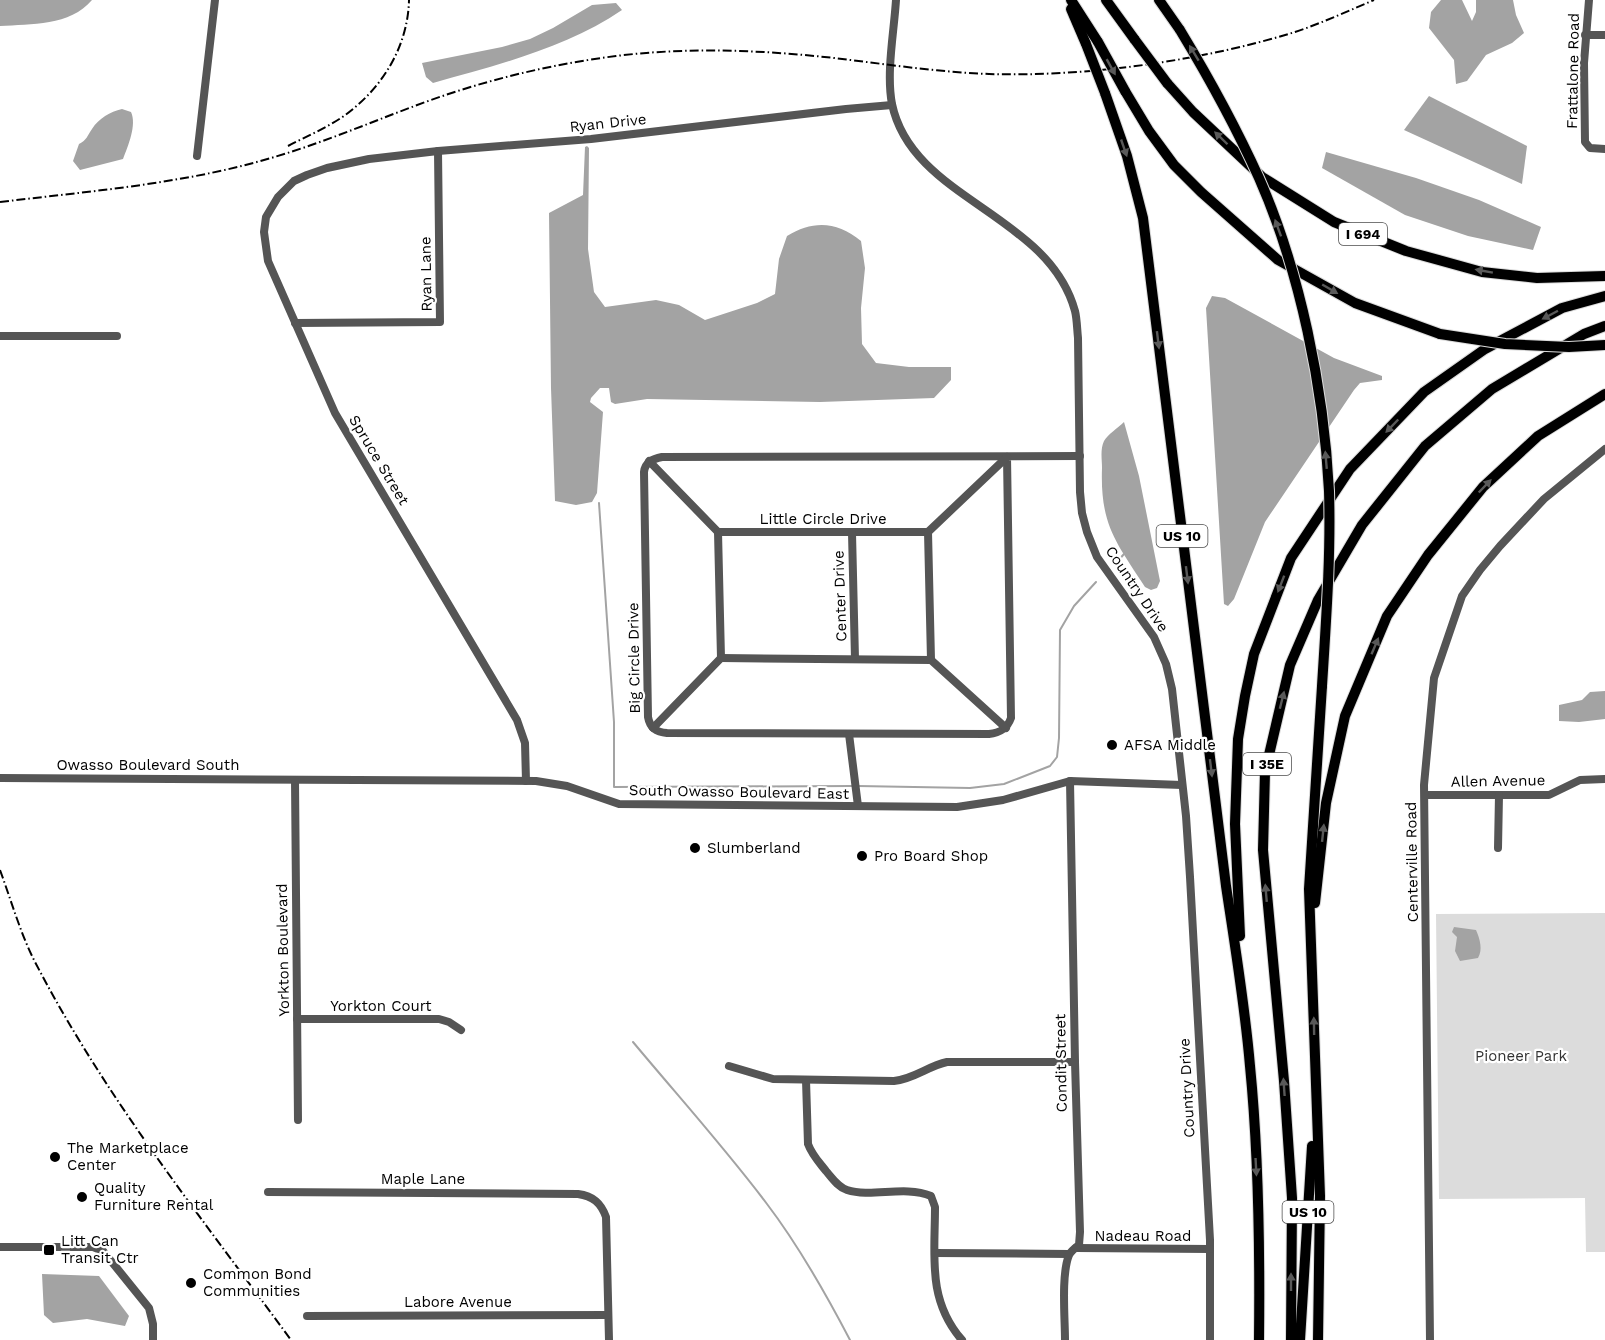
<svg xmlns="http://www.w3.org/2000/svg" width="1605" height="1340" viewBox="0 0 1605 1340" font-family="'Work Sans',sans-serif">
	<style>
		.green { fill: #dcdcdc }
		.water { fill: #a3a3a3 }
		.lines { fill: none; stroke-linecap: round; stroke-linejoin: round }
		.stream { stroke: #a3a3a3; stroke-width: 2 }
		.highway-casing { stroke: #dbdbdb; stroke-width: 12 }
		.minor { stroke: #555; stroke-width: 8 }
		.highway { stroke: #000; stroke-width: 10 }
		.rail { stroke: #000; stroke-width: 2; stroke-dasharray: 9 3 1.5 3; stroke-linecap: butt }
		.highway-bridge-casing { stroke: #dbdbdb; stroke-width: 12; stroke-linecap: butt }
		.highway-bridge { stroke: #000; stroke-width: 10 }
		.oneway { fill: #595959 }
		.poi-dot { fill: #000; stroke: #fff; stroke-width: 2 }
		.labels { text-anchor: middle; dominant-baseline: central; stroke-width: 4.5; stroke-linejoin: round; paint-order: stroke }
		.shield { fill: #fff; stroke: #4c4c4c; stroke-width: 1.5 }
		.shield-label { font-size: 14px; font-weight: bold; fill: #000 }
		.street-label { font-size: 15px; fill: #000; stroke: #fff }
		.poi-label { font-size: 15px; fill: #000; stroke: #fff; text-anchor: start }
		.park-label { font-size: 15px; fill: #333; stroke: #fff }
	</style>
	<rect width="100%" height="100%" fill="#fff"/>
	<path class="green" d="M1605,913V1252H1586L1585,1198L1439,1199L1436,914Z"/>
	<g class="water">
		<path d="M0,0H92C70,26 31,24 0,26Z"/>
		<path d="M1441,0H1462L1472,21L1476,12V0H1513L1516,15L1524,33L1512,43L1486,55L1467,81L1456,84L1454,60L1429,28L1431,12Z"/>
		<path d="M616,3L622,10C566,48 497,65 433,83L426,77L422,63L502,47L530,39L553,28L592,5Z"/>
		<path d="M1429,96L1527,146L1522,184L1404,130Z"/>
		<path d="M122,109L131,112C137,125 128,146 123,159L80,170L73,161L79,144C87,140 87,136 92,129C99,118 110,112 122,109Z"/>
		<path d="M587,146L589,148L588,249L594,292L605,307L656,300L679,305L705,320L757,303L775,294L779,259L787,236C813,220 837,221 861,241L865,268L861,308L862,344L876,363L909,367H951V380L934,398L820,402L647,399L615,404L611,402L609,388H600L591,398L590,402L603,412L597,493L592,502L576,505L555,501L551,388L549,213L583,195L585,147Z"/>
		<path d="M1326,152L1416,178L1479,200L1541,227L1533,250L1468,236L1405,215L1322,168Z"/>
		<path d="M1212,296L1225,298L1334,358L1382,376V380L1360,383L1354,390L1265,522L1234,599L1228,606L1224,604L1206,308Z"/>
		<path d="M1124,422L1139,476L1160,581L1157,588L1151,590L1145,587C1116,542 1100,525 1102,468C1102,460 1100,449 1104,441C1108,434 1118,428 1124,422Z"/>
		<path d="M1605,691V719L1579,722L1559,721V705L1582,700L1590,692Z"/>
		<path d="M1454,927L1476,930C1480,939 1483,950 1478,958L1460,961L1455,951L1457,937L1452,932Z"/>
		<path d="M42,1274L99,1276L129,1316L125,1326L87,1319L53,1323L44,1315Z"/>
	</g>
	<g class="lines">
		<g class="stream">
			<path d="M599,503L614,722V787L852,786"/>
			<path d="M1117,562L1124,554"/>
			<path d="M858,786L970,788L1004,784L1050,766L1057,757L1059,738L1060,630L1074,606L1096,582"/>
			<path d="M633,1042C678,1096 725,1148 767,1204C799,1246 826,1294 850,1340"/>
		</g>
		<g class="highway-casing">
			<g id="highway">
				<path d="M1071,0L1098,42"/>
				<path d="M1106,0L1135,40"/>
				<path d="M1159,0L1180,30"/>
				<path d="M1071,9L1086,44"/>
				<path d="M1167,83L1193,112L1262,177L1334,222L1406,251L1482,272L1537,278L1605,276"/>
				<path d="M1125,91L1149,131L1174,165L1201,192L1278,260L1355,303L1440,334"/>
				<path d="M1105,93L1127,156L1143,218L1226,886C1235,946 1245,1006 1250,1066C1259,1157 1260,1249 1259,1340"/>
				<path d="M1315,903L1326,803L1345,716L1387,616L1428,555L1483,487L1538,436L1605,394"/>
				<path d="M1240,936L1235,824L1238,739L1245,696L1254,654L1291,558L1350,469L1424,392L1485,349L1562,308L1605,296"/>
				<path d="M1291,1340L1292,1198L1284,1081L1263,850L1265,772L1290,665L1318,600L1362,525L1425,446L1492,389L1584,334L1605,326"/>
				<path d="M1300,1340L1312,1146"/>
				<path d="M1318,1340L1320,1196L1309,889L1322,686"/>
			</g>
		</g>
		<g class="minor">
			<path d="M896,0C894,32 886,73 892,104C912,200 1048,213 1075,311C1077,319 1077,329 1078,338L1080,492L1082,513L1087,532L1097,557L1154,637L1166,664L1172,689L1186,816L1190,877L1210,1240V1340"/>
			<path d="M1589,0L1584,63L1585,142L1590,148L1605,149"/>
			<path d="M1585,35H1605"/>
			<path d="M197,156L215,0"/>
			<path d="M295,323L440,322L438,151"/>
			<path d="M0,336H117"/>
			<path d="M1007,457L1011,718C1007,729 1000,733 989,734L667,733C656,732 650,728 648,717L644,472C645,462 653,459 662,457L1080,456"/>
			<path d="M649,461L718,532L721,658L653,728"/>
			<path d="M718,532H928L1007,457"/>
			<path d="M928,532L931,660"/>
			<path d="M852,533L855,659"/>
			<path d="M721,658L931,660L1006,728"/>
			<path d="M849,734L858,806"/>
			<path d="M0,778L536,781L567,786L619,804L957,807L1003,800L1070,781L1182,785"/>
			<path d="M295,780L298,1120"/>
			<path d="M526,781L525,743L517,720L335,413L268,261L264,232L266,217L278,197L294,181L307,175L327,168L369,159L438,151L591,139L846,109L892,105"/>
			<path d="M1425,795H1549L1580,780L1605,779"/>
			<path d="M1498,848L1499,795"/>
			<path d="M297,1019H439L449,1022L461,1030"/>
			<path d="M729,1066L773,1079L894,1081C914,1079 928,1066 947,1062H1075"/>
			<path d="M806,1080L808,1144C812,1155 819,1162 826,1171C832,1178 838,1187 847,1190C872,1198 904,1185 931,1196L935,1207C935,1256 927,1300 962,1340"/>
			<path d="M268,1192L578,1194C593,1196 601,1203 606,1217L609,1340"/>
			<path d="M0,1247H93L103,1251L149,1308L153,1324V1340"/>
			<path d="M1076,1248L1210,1249"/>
			<path d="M935,1253L1069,1254"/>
			<path d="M307,1316L608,1315"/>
			<path d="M1065,1340C1065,1318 1061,1275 1069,1255C1071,1251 1075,1248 1079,1245L1080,1232L1075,1062L1070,781"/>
			<path d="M1430,1340L1424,785L1434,678L1462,596L1480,570L1500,546L1544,499L1605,449"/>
		</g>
		<use href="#highway" class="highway"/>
		<g class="rail">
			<path d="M288,146C309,135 334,125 353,109C386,82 408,43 409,0"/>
			<path d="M0,202C91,191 183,184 271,158C326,142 378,119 431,100C490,79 553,64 616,56C688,47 762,50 834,58C885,64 937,72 989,74C1087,77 1201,61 1295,32C1322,23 1348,11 1374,0"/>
			<path d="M0,870C11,900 20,932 34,960C104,1096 201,1217 291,1340"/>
		</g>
		<g class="highway-bridge-casing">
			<g id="highway-bridge">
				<path d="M1180,30C1209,78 1236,127 1259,178C1300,271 1324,389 1329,491C1331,556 1326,621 1322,686"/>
				<path d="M1135,40L1167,83"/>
				<path d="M1098,42L1125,91"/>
				<path d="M1086,44L1105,93"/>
				<path d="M1440,334L1505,344L1569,347L1605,345"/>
			</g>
		</g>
		<use href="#highway-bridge" class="highway-bridge"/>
	</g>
	<defs><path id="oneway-solid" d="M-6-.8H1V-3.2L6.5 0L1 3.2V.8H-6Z" transform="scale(1.5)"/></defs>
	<g class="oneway">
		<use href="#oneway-solid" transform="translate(1194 53) rotate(-121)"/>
		<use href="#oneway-solid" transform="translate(1111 67) rotate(61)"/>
		<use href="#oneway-solid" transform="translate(1221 138) rotate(-136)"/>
		<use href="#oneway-solid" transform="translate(1124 148) rotate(71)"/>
		<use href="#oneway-solid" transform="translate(1278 228) rotate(-110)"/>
		<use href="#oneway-solid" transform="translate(1484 271) rotate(-170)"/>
		<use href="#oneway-solid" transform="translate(1330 289) rotate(30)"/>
		<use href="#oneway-solid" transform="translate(1550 315) rotate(152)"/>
		<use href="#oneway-solid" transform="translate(1158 340) rotate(83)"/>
		<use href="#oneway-solid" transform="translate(1392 426) rotate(134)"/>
		<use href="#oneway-solid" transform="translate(1326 460) rotate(-95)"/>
		<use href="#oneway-solid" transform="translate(1485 486) rotate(-46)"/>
		<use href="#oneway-solid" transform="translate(1187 575) rotate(83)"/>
		<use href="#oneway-solid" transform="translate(1281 584) rotate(111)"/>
		<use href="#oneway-solid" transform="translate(1375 646) rotate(-67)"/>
		<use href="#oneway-solid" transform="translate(1282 700) rotate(-76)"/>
		<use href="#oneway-solid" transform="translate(1211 768) rotate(83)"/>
		<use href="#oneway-solid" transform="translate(1323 833) rotate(-84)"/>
		<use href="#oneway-solid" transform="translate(1266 893) rotate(-95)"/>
		<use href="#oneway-solid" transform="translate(1314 1026) rotate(-91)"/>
		<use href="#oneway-solid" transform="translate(1284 1087) rotate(-94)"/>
		<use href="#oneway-solid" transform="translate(1256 1167) rotate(87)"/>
		<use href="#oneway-solid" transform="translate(1291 1282) rotate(-90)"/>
	</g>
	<g class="poi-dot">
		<circle cx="1112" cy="745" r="6"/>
		<circle cx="695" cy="848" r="6"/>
		<circle cx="862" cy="856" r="6"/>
		<circle cx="55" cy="1157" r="6"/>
		<circle cx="82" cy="1197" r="6"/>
		<rect x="43" y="1244" width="12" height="12" rx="3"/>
		<circle cx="191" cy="1283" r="6"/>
	</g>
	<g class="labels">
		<g class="shield">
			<rect x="1339" y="223" width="48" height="22" rx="4.5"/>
			<rect x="1156.5" y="525" width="51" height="22" rx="4.5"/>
			<rect x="1243" y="753" width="48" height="22" rx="4.5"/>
			<rect x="1282.5" y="1201" width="51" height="22" rx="4.5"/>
		</g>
		<g class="shield-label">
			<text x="1363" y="234">I 694</text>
			<text x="1182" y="536">US 10</text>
			<text x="1267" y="764">I 35E</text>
			<text x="1308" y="1212">US 10</text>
		</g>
		<g class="street-label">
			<text transform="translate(1573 71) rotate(-89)">Frattalone Road</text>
			<text transform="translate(608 123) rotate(-6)">Ryan Drive</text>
			<text transform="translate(426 274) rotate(-91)">Ryan Lane</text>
			<text transform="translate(379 460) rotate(59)">Spruce Street</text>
			<text x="823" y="519">Little Circle Drive</text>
			<text transform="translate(1137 589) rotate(56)">Country Drive</text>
			<text transform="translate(840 596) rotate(-92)">Center Drive</text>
			<text transform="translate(634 658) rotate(-91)">Big Circle Drive</text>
			<text x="148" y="765">Owasso Boulevard South</text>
			<text transform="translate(1498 781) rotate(-1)">Allen Avenue</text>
			<text transform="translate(739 792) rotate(1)">South Owasso Boulevard East</text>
			<text transform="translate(1412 862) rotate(-91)">Centerville Road</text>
			<text transform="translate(283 950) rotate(-91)">Yorkton Boulevard</text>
			<text x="381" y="1006">Yorkton Court</text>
			<text transform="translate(1061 1063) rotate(-91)">Condit Street</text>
			<text transform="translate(1187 1088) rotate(-93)">Country Drive</text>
			<text x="423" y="1179">Maple Lane</text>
			<text x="1143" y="1236">Nadeau Road</text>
			<text x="458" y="1302">Labore Avenue</text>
		</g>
		<g class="poi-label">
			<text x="1124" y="745">AFSA Middle</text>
			<text x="707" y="848">Slumberland</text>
			<text x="874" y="856">Pro Board Shop</text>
			<text x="67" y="1148">The Marketplace<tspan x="67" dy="17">Center</tspan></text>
			<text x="94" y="1188">Quality<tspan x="94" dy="17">Furniture Rental</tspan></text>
			<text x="61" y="1241">Litt Can<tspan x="61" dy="17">Transit Ctr</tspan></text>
			<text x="203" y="1274">Common Bond<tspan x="203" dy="17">Communities</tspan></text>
		</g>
		<g class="park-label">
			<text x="1521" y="1056">Pioneer Park</text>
		</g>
	</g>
</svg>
